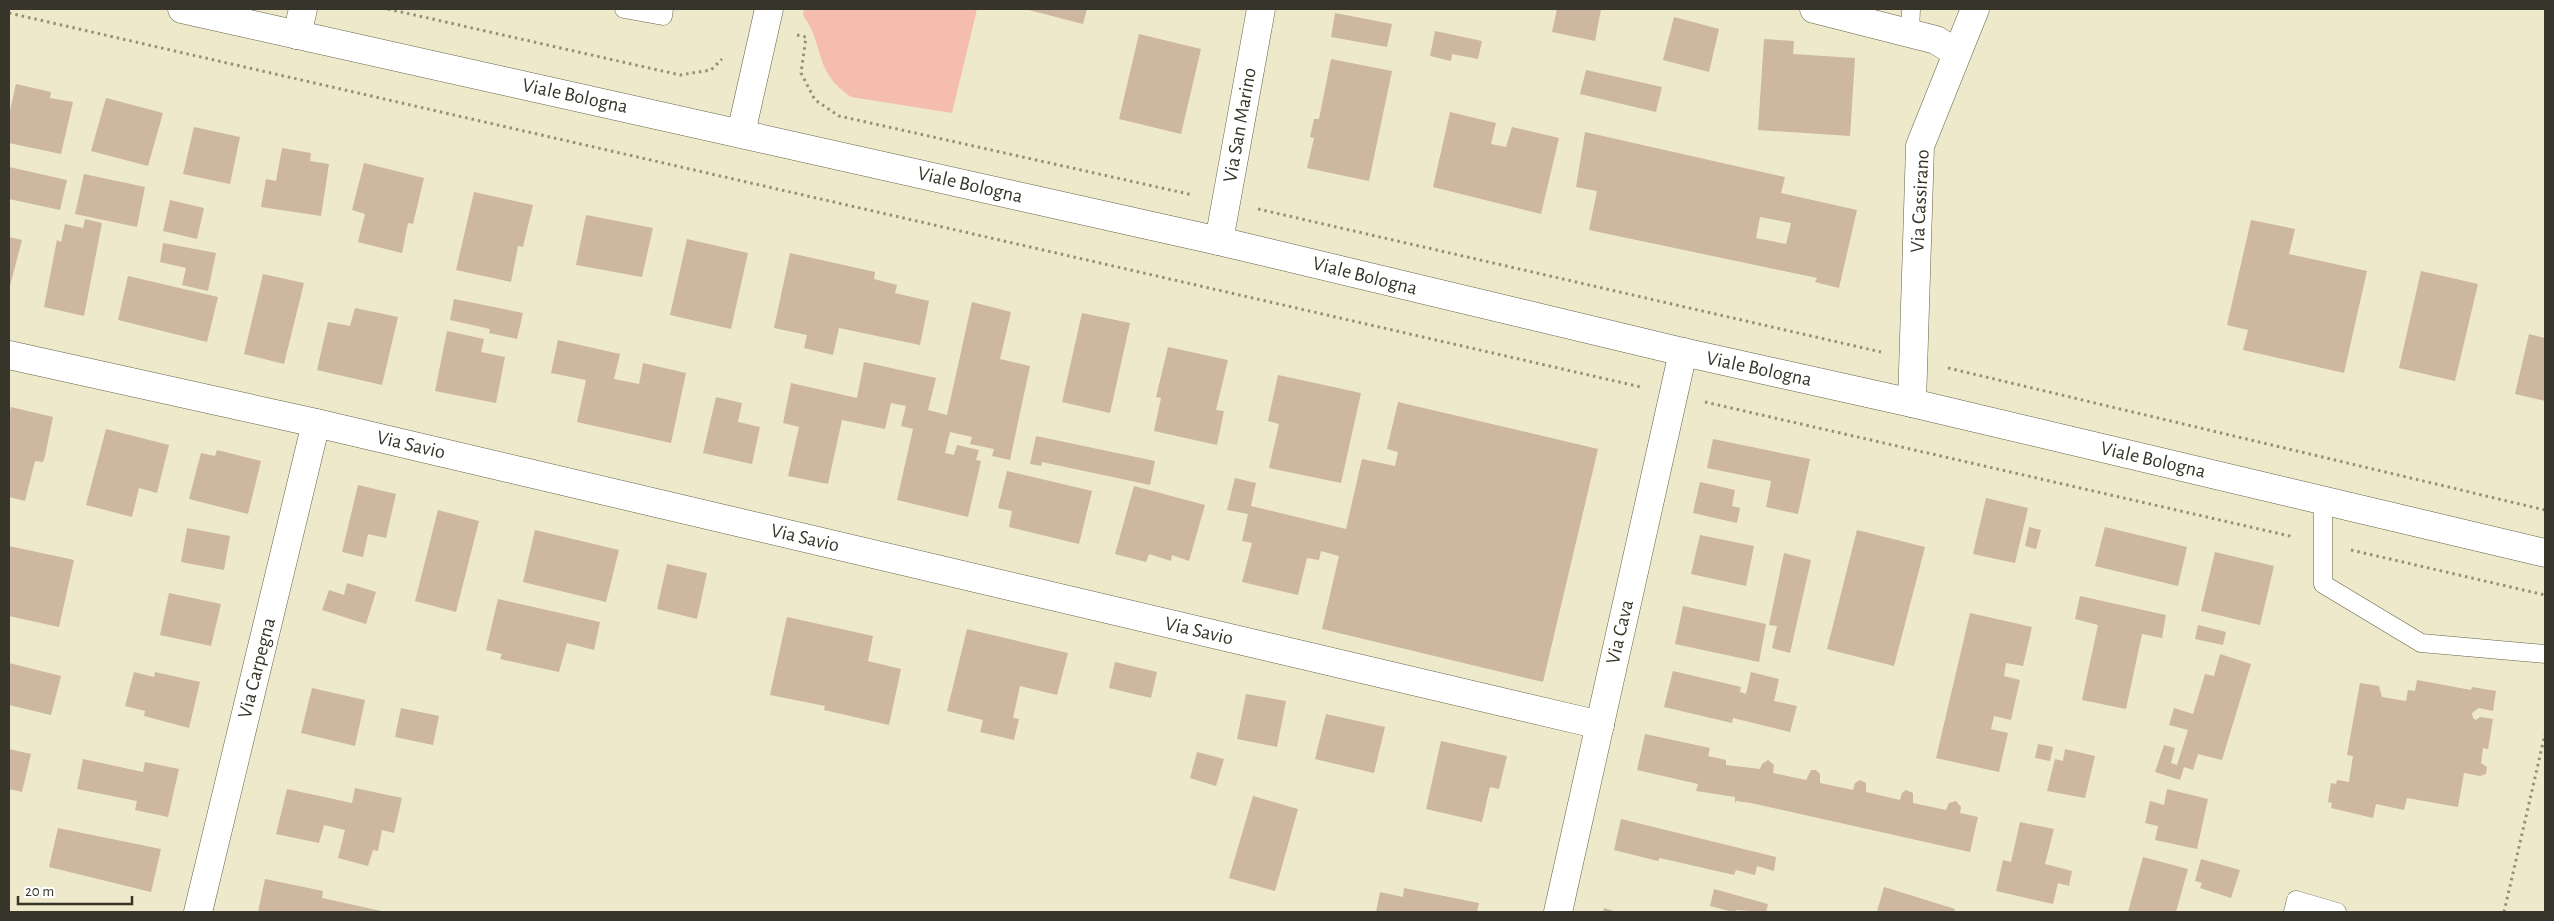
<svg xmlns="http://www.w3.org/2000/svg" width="2554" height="921" viewBox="0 0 2554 921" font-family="'Alegreya Sans',sans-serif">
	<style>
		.green { fill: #f4bdad }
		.building { fill: #cdb7a0; fill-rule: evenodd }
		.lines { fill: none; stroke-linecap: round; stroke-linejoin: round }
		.lane-casing { stroke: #656046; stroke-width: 19 }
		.street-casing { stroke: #656046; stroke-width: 29 }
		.secondary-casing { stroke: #656046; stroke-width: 29 }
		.path { stroke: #94907b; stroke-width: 3; stroke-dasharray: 2.5 4; stroke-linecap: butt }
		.lane { stroke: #fff; stroke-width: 18 }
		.street { stroke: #fff; stroke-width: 28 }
		.secondary { stroke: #fff; stroke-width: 28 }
		.labels { text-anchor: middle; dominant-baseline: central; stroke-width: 4; stroke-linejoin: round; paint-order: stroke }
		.street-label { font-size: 20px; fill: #373529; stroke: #fff }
	</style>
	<rect width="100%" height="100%" fill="#eee9ca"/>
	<path class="green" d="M804,9H977L952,113L851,97C812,70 826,47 803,15Z"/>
	<g class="building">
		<path d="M1025,9H1087L1083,24Z"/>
		<path d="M1557,9H1601L1595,41L1552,32Z"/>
		<path d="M1335,13L1392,24L1387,47L1331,37Z"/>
		<path d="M1674,17L1719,29L1709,72L1663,60Z"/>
		<path d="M1435,31L1482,41L1478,59L1452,54L1451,61L1430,56Z"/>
		<path d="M1139,34L1201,49L1181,134L1119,119Z"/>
		<path d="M1764,39L1794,41L1793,54L1855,58L1850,136L1758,130Z"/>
		<path d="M1331,59L1392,71L1369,181L1307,168L1314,138L1310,137L1314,119H1319Z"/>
		<path d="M1586,70L1662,87L1656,112L1580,94Z"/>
		<path d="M16,84L51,92L50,98L73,102L61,154L9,143V115Z"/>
		<path d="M106,98L163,113L148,166L91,151Z"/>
		<path d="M1450,112L1496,123L1491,144L1506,147L1512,127L1559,138L1541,214L1433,187Z"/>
		<path d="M194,127L240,137L230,184L183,174Z"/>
		<path d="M1585,132L1785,177L1781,193L1857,210L1839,288L1815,282L1817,278L1589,230L1597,191L1576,187ZM1760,217L1791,223L1786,244L1756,238Z"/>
		<path d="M282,148L311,153L310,161L329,164L321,216L261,207L266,179L276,181Z"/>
		<path d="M364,163L424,178L413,224L408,223L402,253L358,242L365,214L352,210Z"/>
		<path d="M9,167L67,180L60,210L9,199Z"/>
		<path d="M84,174L145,187L137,227L75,214Z"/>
		<path d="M474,192L533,205L523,247L518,246L511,282L456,270Z"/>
		<path d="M170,200L204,208L197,239L163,231Z"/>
		<path d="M586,215L653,228L642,277L576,265Z"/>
		<path d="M85,219L102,223L84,316L44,307L57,240L61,242L65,224L83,228Z"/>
		<path d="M2251,220L2295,229L2289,254L2367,271L2344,373L2243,350L2248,330L2227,325Z"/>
		<path d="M9,237L22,240L9,290Z"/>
		<path d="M687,239L748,253L731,329L670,315Z"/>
		<path d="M163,243L216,253L208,291L182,285L186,268L160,262Z"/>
		<path d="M790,253L875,272L874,279L897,285L895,293L929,301L920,345L839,328L833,355L804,348L807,335L774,328Z"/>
		<path d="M2421,271L2478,284L2455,381L2399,368Z"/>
		<path d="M263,274L304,283L284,364L244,354Z"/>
		<path d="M128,276L218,297L207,342L118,320Z"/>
		<path d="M454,299L523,313L517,339L489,333L490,329L450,320Z"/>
		<path d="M972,302L1011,312L1000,359L1030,366L1010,460L992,456L994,449L970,444L972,437L950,432L945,453L954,455L957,445L979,450L976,460L981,461L968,517L897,500L913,429L901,426L906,406L891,403L885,429L842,420L828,484L788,476L799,427L783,423L791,383L857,398L864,362L936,378L928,410L947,415Z"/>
		<path d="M355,308L398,317L382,385L317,370L328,322L350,326Z"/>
		<path d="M1082,313L1130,323L1110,413L1062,402Z"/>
		<path d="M447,331L484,339L481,352L505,357L496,403L435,391Z"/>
		<path d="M2529,334L2545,338V401L2515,394Z"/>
		<path d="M558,340L620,354L614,379L639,384L643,363L686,373L671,443L577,422L586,380L551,373Z"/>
		<path d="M1168,347L1228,360L1216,410L1224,411L1217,445L1154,431L1161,398L1156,397Z"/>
		<path d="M1278,375L1361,393L1341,483L1269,468L1279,424L1268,421Z"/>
		<path d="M716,397L742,403L738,422L760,427L752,464L703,453Z"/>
		<path d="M1398,402L1598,449L1543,682L1322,629L1339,556L1321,551L1319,560L1307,558L1298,595L1242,582L1252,543L1242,541L1248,514L1227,510L1235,478L1256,483L1251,506L1346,529L1362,459L1395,466L1398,452L1387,449Z"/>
		<path d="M11,407L53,417L45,456L43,462L35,461L25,501L9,497V417Z"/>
		<path d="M106,429L169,445L157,493L139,488L132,517L86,505Z"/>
		<path d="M1036,436L1155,461L1150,485L1042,462L1041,466L1030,464Z"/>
		<path d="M1713,439L1810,459L1798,514L1766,507L1771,481L1707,468Z"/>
		<path d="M217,450L261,461L248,514L189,499L201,453L215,456Z"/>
		<path d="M1007,471L1092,491L1079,544L1009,527L1012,511L998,508Z"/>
		<path d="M1700,482L1735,490L1732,506L1740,508L1737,523L1693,513Z"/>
		<path d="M358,485L396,494L386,538L368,534L363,557L342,552Z"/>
		<path d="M1134,486L1205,505L1189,561L1172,555L1171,561L1149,554L1146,562L1115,554Z"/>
		<path d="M1986,498L2028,508L2015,563L1973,554Z"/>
		<path d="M438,510L479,521L456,612L415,601Z"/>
		<path d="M2029,527L2041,530L2036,549L2025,546Z"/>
		<path d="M2105,527L2187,547L2178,586L2095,566Z"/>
		<path d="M187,528L230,536L224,570L181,562Z"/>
		<path d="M535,530L619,550L606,602L523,582Z"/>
		<path d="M1857,530L1925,547L1894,666L1827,649Z"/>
		<path d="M1700,535L1754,546L1746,586L1691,574Z"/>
		<path d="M9,546L74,560L59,627L9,616Z"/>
		<path d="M2215,552L2274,566L2260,625L2201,611Z"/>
		<path d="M1784,553L1811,560L1790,653L1772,648L1777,626L1769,625Z"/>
		<path d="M667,564L707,573L697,619L657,609Z"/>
		<path d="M347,583L376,592L366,624L322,610L329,590L344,595Z"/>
		<path d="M169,593L221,604L211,646L160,635Z"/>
		<path d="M2080,596L2166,615L2162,638L2142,634L2126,709L2082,700L2098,625L2075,619Z"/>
		<path d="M498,599L600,622L594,650L567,643L559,672L500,659L502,654L486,650Z"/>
		<path d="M1683,606L1766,624L1759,662L1675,644Z"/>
		<path d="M1970,613L2032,627L2023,666L2006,663L2004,676L2020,680L2011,720L1994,716L1991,729L2008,733L1999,772L1936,758Z"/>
		<path d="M787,617L873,636L868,661L901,669L889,725L824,710L825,706L770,695Z"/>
		<path d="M2198,625L2226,632L2223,645L2195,639Z"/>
		<path d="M967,629L1068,653L1057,695L1020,686L1013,718L1019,719L1014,740L980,732L983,720L947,711Z"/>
		<path d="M2220,654L2251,664L2222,760L2198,754L2193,770L2184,767L2180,780L2155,772L2164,745L2175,748L2171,763L2177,765L2188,730L2169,725L2174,708L2193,714L2205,674L2214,676Z"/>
		<path d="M1115,662L1157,672L1151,698L1109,688Z"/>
		<path d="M9,663L61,676L51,715L9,705Z"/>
		<path d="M1673,671L1741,687L1740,692L1746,694L1751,672L1779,679L1774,701L1797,706L1790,732L1733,718L1732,723L1664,707Z"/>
		<path d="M134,672L154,677L155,672L200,682L189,728L144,716L145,711L125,706Z"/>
		<path d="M2417,680L2471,690L2472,687L2496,691L2493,711L2479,708L2472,713L2473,718L2476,720L2480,717L2493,719L2488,749L2483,748L2481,763L2487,767L2486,774L2480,776L2464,773L2458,807L2407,798L2404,810L2376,804L2373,818L2331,808L2332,803L2328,802L2331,783L2336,784L2337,780L2349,782L2353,756L2347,755L2360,683L2379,686L2382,697L2406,701L2408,690L2415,691Z"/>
		<path d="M312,688L365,700L355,746L301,733Z"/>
		<path d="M1246,694L1286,701L1277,747L1237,739Z"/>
		<path d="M401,708L439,716L433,745L395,737Z"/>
		<path d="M1326,714L1385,727L1374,773L1315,759Z"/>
		<path d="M1645,734L1710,748L1708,756L1726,760V765L1760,769L1762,764L1768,760L1774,765L1773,773L1806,780L1811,770H1816L1820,774V783L1853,790L1855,783L1860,780L1866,783V792L1900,800L1902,793L1906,790L1913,793V803L1946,810L1949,803L1956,801L1961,807L1960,813L1978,817L1970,852L1751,803L1736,801L1735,804V797L1696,791L1698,784L1637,770Z"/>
		<path d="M1441,741L1507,756L1499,789L1490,787L1482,822L1426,809Z"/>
		<path d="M2038,744L2053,747L2050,761L2035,758Z"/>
		<path d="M9,749L31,754L22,792L9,789Z"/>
		<path d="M2065,749L2095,756L2085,798L2047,791L2055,759L2063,761Z"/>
		<path d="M1197,752L1224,759L1216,786L1190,778Z"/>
		<path d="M83,759L143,772L145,762L179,769L168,817L135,810L137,801L77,789Z"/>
		<path d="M355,788L402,798L394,833L382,830L378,851L373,850L368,866L338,858L345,830L324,825L319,843L276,834L287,789L352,803Z"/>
		<path d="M2167,789L2208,799L2197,849L2155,840L2158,826L2145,823L2150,801L2164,805Z"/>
		<path d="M1253,796L1298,809L1275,891L1229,878Z"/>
		<path d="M1621,819L1776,857L1774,871L1757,866L1755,875L1736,870L1734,875L1660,858L1658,861L1614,850Z"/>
		<path d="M2020,822L2054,829L2045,864L2072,871L2069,886L2058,883L2053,904L1996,891L2003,860L2011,862Z"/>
		<path d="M58,828L161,849L151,892L49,867Z"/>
		<path d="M2143,857L2188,869L2176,912H2128Z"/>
		<path d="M2201,859L2240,870L2231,898L2200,888L2202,883L2195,881Z"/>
		<path d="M265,879L323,891L322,898L386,912H258Z"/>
		<path d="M1884,887L1955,909L1954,912H1877Z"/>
		<path d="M1404,888L1479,903L1477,912H1376L1380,892L1403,897Z"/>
		<path d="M1714,889L1768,904L1766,912L1737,910L1733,912L1710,906Z"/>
		<path d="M1604,908L1617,912H1603Z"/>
	</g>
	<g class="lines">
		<g class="lane-casing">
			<g id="lane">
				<path d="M624,9L663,16L664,9"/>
				<path d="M1910,32L1911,9"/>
				<path d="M2323,500V584L2421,643L2545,654"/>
				<path d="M2293,912L2296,900L2337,912"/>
			</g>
		</g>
		<g class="street-casing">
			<g id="street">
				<path d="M1814,9L1936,40L1957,53"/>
				<path d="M297,35L303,9"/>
				<path d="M741,133L769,9"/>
				<path d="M1219,241L1261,9"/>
				<path d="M9,355L316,423L1600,725"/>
				<path d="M1912,403L1920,146L1975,9"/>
				<path d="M198,912L316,423"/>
				<path d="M1558,912L1683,352"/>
			</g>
		</g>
		<g class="secondary-casing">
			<path id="secondary" d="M182,9L1219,241L1683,352L1912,403L2545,553"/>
		</g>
		<g class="path">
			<path d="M388,9L680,75L711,70L722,59"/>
			<path d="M9,13L1641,387"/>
			<path d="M797,35L806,37L801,73L815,100L839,116L1193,195"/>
			<path d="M1258,209L1881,352"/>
			<path d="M1948,368L2545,510"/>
			<path d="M1705,402L2294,537"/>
			<path d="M2351,550L2545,595"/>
			<path d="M2504,912L2545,734"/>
		</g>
		<use href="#lane" class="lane"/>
		<use href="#street" class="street"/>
		<use href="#secondary" class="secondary"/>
	</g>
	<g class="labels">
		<g class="street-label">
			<text transform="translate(575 96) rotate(12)">Viale Bologna</text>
			<text transform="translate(1240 125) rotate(-80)">Via San Marino</text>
			<text transform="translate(970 185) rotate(13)">Viale Bologna</text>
			<text transform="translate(1920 201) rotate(-87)">Via Cassirano</text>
			<text transform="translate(1365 276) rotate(14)">Viale Bologna</text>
			<text transform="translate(1759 369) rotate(12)">Viale Bologna</text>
			<text transform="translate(411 445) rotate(13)">Via Savio</text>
			<text transform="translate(2153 460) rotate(13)">Viale Bologna</text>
			<text transform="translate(805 538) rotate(13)">Via Savio</text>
			<text transform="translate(1199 631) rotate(13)">Via Savio</text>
			<text transform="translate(1620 632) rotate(-77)">Via Cava</text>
			<text transform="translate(257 668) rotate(-76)">Via Carpegna</text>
		</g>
	</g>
	<rect width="2554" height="921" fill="none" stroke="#373529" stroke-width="20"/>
	<path d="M18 896v8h114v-8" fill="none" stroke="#373529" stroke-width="2.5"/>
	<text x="25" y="896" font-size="15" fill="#373529" stroke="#ffffff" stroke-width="4" paint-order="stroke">20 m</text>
</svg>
